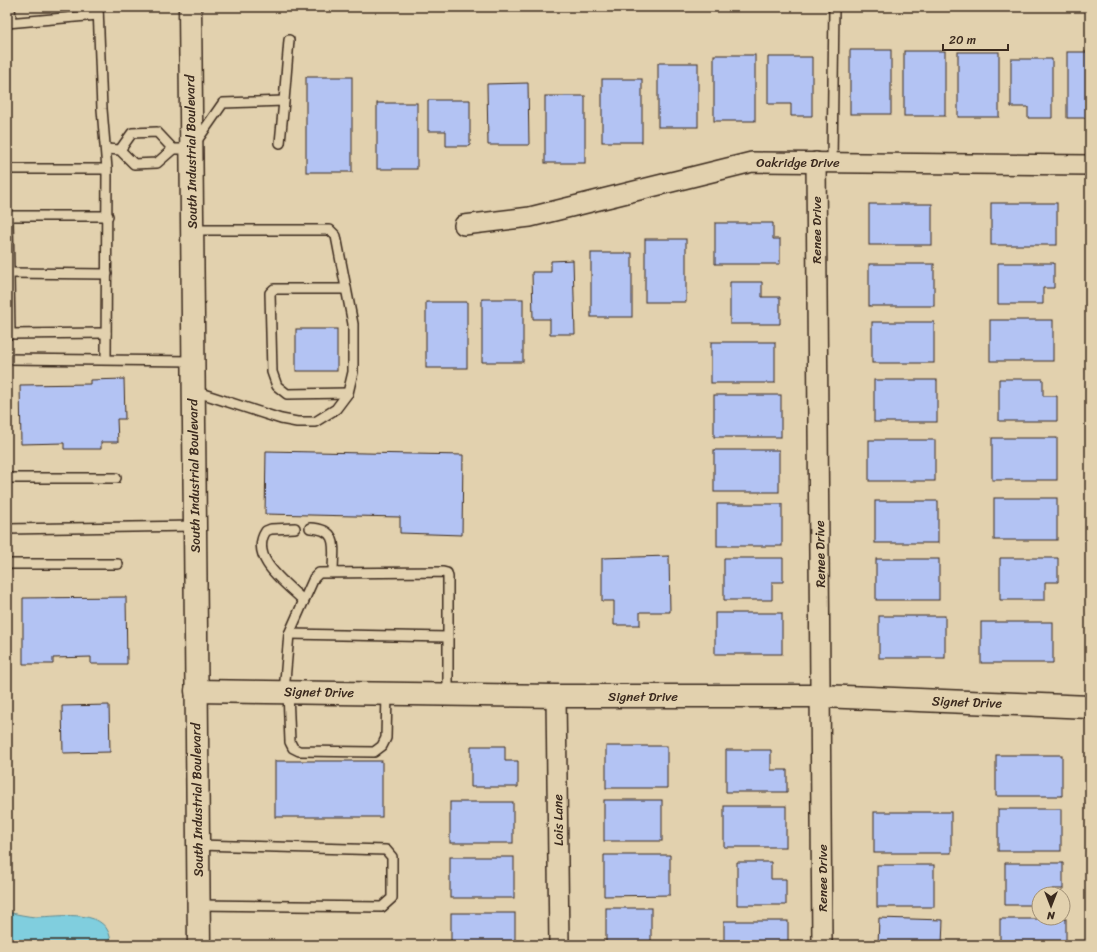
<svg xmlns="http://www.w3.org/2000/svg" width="1097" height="952" viewBox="0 0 1097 952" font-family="Sriracha,sans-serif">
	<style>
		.water { fill: #80cede; stroke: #648c91 }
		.building { fill: #b3c3f3; stroke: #3b2a1e }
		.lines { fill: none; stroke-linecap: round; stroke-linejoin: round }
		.lane-casing { stroke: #3b2a1e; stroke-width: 12 }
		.street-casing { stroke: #3b2a1e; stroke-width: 22 }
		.secondary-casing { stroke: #3b2a1e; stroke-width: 25 }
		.primary-casing { stroke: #3b2a1e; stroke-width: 25 }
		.lane { stroke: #e2d1ae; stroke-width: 9 }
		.street { stroke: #e2d1ae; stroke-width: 19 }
		.secondary { stroke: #e2d1ae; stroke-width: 22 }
		.primary { stroke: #e2d1ae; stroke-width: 22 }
		.labels { text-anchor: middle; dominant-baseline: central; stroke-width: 4; stroke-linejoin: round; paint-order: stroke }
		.street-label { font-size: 13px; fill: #3b2a1e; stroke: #e2d1ae }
	</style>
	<rect width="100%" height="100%" fill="#e2d1ae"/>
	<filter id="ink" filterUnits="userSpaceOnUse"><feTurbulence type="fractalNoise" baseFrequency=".025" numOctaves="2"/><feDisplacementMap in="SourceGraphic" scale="8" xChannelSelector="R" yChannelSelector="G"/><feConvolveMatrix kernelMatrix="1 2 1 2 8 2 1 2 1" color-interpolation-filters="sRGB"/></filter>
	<g filter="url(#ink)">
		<path class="water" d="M7,912C16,914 26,916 35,917C61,917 111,906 111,945H7Z"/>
		<g class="building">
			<rect x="850" y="50" width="41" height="64"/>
			<rect x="904" y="51" width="41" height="65"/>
			<rect x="958" y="52" width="41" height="65"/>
			<rect x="1067" y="52" width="23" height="66"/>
			<rect x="714" y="55" width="41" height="66"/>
			<path d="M768,57H812V116H791V104H768Z"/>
			<path d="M1011,59H1052V118H1028V107H1011Z"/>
			<rect x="658" y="63" width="40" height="64"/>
			<rect x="306" y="77" width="46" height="95"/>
			<rect x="602" y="79" width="40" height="63"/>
			<path d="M528,83L529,145H488L487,84Z"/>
			<rect x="545" y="96" width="40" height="67"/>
			<path d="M428,100H470V146H446V131H428Z"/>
			<rect x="377" y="103" width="40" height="66"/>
			<rect x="991" y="203" width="66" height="42"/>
			<rect x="869" y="204" width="63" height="41"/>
			<path d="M715,223H773V239H780V264H715Z"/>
			<rect x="645" y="239" width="41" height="63"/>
			<rect x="591" y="253" width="41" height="64"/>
			<path d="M573,260L575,334H550V319H533L532,272H551V261Z"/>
			<path d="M998,263H1054V288H1043V304H998Z"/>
			<rect x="869" y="264" width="65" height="42"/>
			<path d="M730,282H762V297H780V324H730Z"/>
			<rect x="482" y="299" width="41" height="63"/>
			<rect x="426" y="302" width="41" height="66"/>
			<rect x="990" y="320" width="63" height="41"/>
			<rect x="872" y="322" width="62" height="41"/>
			<rect x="296" y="329" width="41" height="42"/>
			<rect x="711" y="342" width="64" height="41"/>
			<path d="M124,379L125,419H117L118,442H101V449H64V443L21,444L20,385L90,384V380Z"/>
			<path d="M999,379H1043V396H1057V421H999Z"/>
			<rect x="874" y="380" width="63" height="42"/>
			<rect x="714" y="395" width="67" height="42"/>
			<rect x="992" y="438" width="65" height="42"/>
			<rect x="869" y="440" width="66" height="41"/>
			<rect x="714" y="450" width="65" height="42"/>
			<path d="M266,451L463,455L462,535L400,533V517L265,514Z"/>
			<rect x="994" y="498" width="63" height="42"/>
			<rect x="875" y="501" width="63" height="42"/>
			<rect x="717" y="504" width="65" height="42"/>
			<path d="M669,556L670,612H640V625H614V601H602V558Z"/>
			<path d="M724,558H783V582H772V600H724Z"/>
			<path d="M1000,558H1058V582H1045V600H1000Z"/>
			<rect x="876" y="559" width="63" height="41"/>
			<path d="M126,597L127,664H91V657L53,658V664H23V598Z"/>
			<rect x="715" y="613" width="67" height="41"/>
			<rect x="879" y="616" width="66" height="42"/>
			<rect x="981" y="622" width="72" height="41"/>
			<path d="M109,705L110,752L63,753L62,706Z"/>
			<path d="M471,746H505V761H518V787H471Z"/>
			<rect x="606" y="746" width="61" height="42"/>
			<path d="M726,750H771V770H787V792H726Z"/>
			<rect x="996" y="755" width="66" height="41"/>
			<rect x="275" y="761" width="107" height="56"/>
			<rect x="604" y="800" width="58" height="41"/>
			<rect x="450" y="802" width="63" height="41"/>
			<rect x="724" y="806" width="62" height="41"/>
			<rect x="998" y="809" width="63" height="42"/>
			<rect x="874" y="812" width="77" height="41"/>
			<path d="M604,855H670V895L604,896Z"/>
			<rect x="450" y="857" width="64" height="41"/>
			<path d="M737,862H771V879H786V905H737Z"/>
			<path d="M1005,863H1063V889H1052V894H1039V905H1005Z"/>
			<rect x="877" y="865" width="57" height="42"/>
			<rect x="606" y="908" width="45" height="37"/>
			<rect x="451" y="913" width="64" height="32"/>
			<path d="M879,918L943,920L942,945H878Z"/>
			<rect x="1000" y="919" width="66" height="26"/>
			<rect x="724" y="921" width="64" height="24"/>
			<rect x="273" y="943" width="83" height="2"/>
		</g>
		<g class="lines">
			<g class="lane-casing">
				<g id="lane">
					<path d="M10,7L11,22"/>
					<path d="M98,7L102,109L107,169"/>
					<path d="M7,23L98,15"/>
					<path d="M284,101L289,40"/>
					<path d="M106,149L120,150L134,164L157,163L173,149H191L223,103L284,101L280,143"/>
					<path d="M120,150L132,133L157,132L173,149"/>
					<path d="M832,162L834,7"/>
					<path d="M7,169H107L106,359"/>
					<path d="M192,230H330L336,236L353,324V372L348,393L336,409L315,422H297L281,419L194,391"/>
					<path d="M8,273L107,274"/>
					<path d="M346,289H274L270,293L272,372L277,386L287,394L348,393"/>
					<path d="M106,333L10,334L8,216H108"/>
					<path d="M7,359L193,361"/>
					<path d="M7,478H116"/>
					<path d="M295,528L271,529L266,531C248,558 287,584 304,601"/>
					<path d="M310,528C340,529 333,548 333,572"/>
					<path d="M7,529L195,526"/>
					<path d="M7,564H118"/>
					<path d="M289,634L448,637"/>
					<path d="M284,692L289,634L314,578L319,573L443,572L447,573L448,577V694"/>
					<path d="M288,692L290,742L293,748L299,751L374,752L382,746L386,738L387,693"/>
					<path d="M198,845L386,850L392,857V898L382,907L198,905"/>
				</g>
			</g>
			<g class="street-casing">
				<g id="street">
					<path d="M816,162L822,945"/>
					<path d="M464,225L530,217L752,162L1090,165"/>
					<path d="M556,696L559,945"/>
				</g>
			</g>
			<g class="secondary-casing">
				<path id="secondary" d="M196,691L556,696H821L1090,707"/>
			</g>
			<g class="primary-casing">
				<path id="primary" d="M190,7L199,945"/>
			</g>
			<use href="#lane" class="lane"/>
			<use href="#street" class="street"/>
			<use href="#secondary" class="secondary"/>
			<use href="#primary" class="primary"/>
		</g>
	</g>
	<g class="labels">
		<g class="street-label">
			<text transform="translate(191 152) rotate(-91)">South Industrial Boulevard</text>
			<text x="798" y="162">Oakridge Drive</text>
			<text transform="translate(816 230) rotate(-90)">Renee Drive</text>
			<text transform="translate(194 476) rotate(-91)">South Industrial Boulevard</text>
			<text transform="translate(820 554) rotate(-91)">Renee Drive</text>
			<text transform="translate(319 692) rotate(1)">Signet Drive</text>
			<text x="643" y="696">Signet Drive</text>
			<text transform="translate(967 702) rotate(2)">Signet Drive</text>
			<text transform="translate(197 800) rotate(-91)">South Industrial Boulevard</text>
			<text transform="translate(558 820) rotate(-91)">Lois Lane</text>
			<text transform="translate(822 878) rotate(-90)">Renee Drive</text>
		</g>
	</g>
	<rect width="1097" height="952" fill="none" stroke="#e2d1ae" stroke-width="24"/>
	<rect x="12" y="12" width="1073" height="928" fill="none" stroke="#3b2a1e" stroke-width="1.5" filter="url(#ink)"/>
	<g transform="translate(1051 906) rotate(180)"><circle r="19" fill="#e2d1ae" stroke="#9f8e74"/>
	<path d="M0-3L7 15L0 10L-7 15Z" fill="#3b2a1e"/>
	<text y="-6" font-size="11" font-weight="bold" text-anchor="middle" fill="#3b2a1e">N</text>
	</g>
	<path d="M943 44v6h65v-6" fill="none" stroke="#3b2a1e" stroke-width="2"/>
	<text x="949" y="44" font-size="12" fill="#3b2a1e" stroke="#e2d1ae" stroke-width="3" paint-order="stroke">20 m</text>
</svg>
